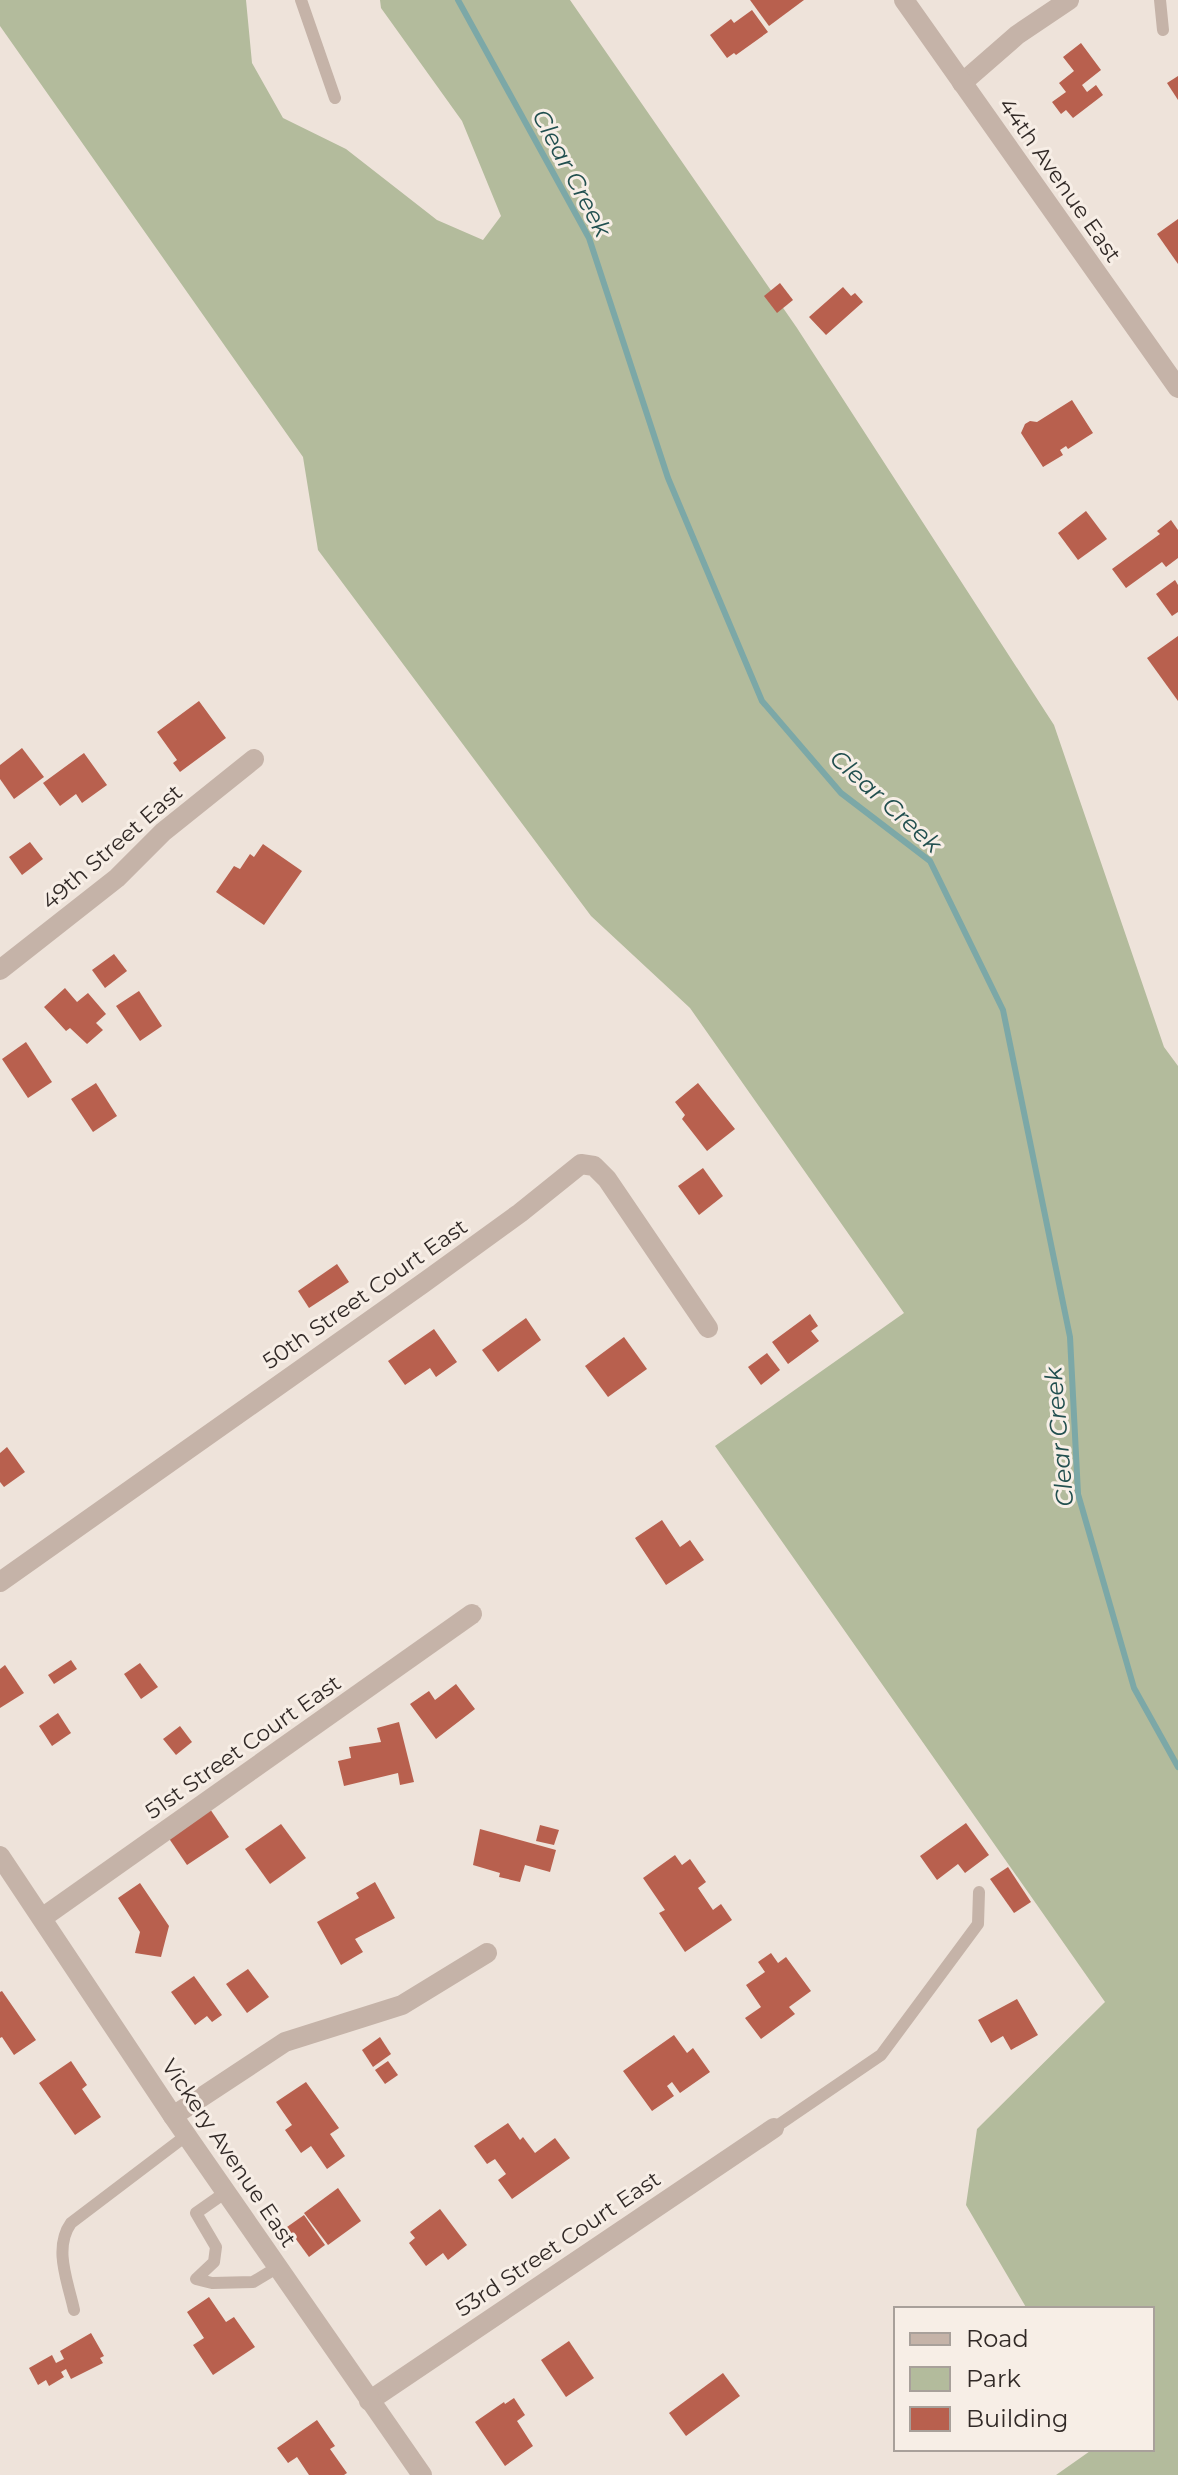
<svg xmlns="http://www.w3.org/2000/svg" width="1178" height="2475" viewBox="0 0 1178 2475" font-family="Montserrat,sans-serif">
	<style>
		.green { fill: #b3bb9c }
		.lines { fill: none; stroke-linecap: round; stroke-linejoin: round }
		.stream { stroke: #7ca8a7; stroke-width: 6 }
		.building { fill: #b8604e }
		.service { stroke: #c5b3a8; stroke-width: 12 }
		.minor { stroke: #c5b3a8; stroke-width: 20 }
		.tertiary { stroke: #c5b3a8; stroke-width: 20 }
		.labels { text-anchor: middle; dominant-baseline: central; stroke-width: 6; stroke-linejoin: round; paint-order: stroke }
		.street-label { font-size: 22px; fill: #322a27; stroke: #f7eee6 }
		.water-label { font-size: 24px; font-style: italic; fill: #214f4f; stroke: #f7eee6 }
	</style>
	<rect width="100%" height="100%" fill="#eee3da"/>
	<path class="green" d="M0,0H246L252,63L283,118L346,149L437,220L483,240L501,216L462,121L381,8L380,0H570L797,328L1054,725L1164,1047L1178,1066V2475H1056L1093,2449H1152V2309H1027L966,2205L977,2129L1105,2002L715,1446L904,1313L690,1008L591,916L318,550L303,457L0,26Z"/>
	<g class="lines">
		<path class="stream" d="M458,0L589,238L668,478L762,701L841,793L930,861L1003,1010L1070,1337L1078,1494L1134,1688L1178,1767"/>
	</g>
	<g class="building">
		<path d="M750,0H804L769,26Z"/>
		<path d="M752,10L768,32L736,55L734,53L727,58L710,35L731,19L734,23Z"/>
		<path d="M1081,43L1101,70L1082,85L1087,92L1096,85L1103,95L1073,118L1066,110L1061,114L1052,102L1066,92L1059,83L1074,71L1063,57Z"/>
		<path d="M1178,76V100L1167,83Z"/>
		<path d="M1178,219V264L1157,234Z"/>
		<path d="M780,283L793,300L777,313L764,296Z"/>
		<path d="M843,287L851,296L855,293L863,302L826,335L809,317Z"/>
		<path d="M1072,400L1093,433L1068,449L1066,446L1060,450L1063,455L1043,467L1021,433L1025,424L1030,421L1037,422Z"/>
		<path d="M1086,511L1107,539L1078,560L1058,533Z"/>
		<path d="M1171,520L1178,530V558L1166,567L1162,562L1126,588L1112,569L1160,534L1157,531Z"/>
		<path d="M1175,580L1178,585V612L1172,616L1156,594Z"/>
		<path d="M1178,636V701L1147,658Z"/>
		<path d="M199,701L226,738L180,772L173,763L177,760L157,732Z"/>
		<path d="M22,748L44,777L14,799L0,779V765Z"/>
		<path d="M84,753L107,785L82,803L76,794L60,806L43,783Z"/>
		<path d="M30,842L43,859L22,875L9,857Z"/>
		<path d="M263,844L302,871L264,925L216,892L234,866L240,869L250,854L254,857Z"/>
		<path d="M114,954L127,971L105,988L92,970Z"/>
		<path d="M65,988L77,1002L88,993L106,1014L96,1023L103,1030L87,1044L70,1028L66,1031L44,1007Z"/>
		<path d="M139,991L162,1026L140,1041L116,1006Z"/>
		<path d="M26,1042L52,1082L28,1098L2,1059Z"/>
		<path d="M96,1083L117,1116L93,1132L71,1099Z"/>
		<path d="M698,1083L735,1129L707,1151L682,1119L685,1115L675,1102Z"/>
		<path d="M703,1168L723,1196L699,1215L678,1186Z"/>
		<path d="M337,1264L349,1282L309,1308L298,1291Z"/>
		<path d="M810,1314L818,1326L811,1331L819,1341L788,1364L772,1342Z"/>
		<path d="M526,1318L541,1340L498,1372L482,1350Z"/>
		<path d="M434,1329L457,1362L436,1377L430,1368L405,1385L388,1361Z"/>
		<path d="M624,1337L647,1369L608,1397L585,1366Z"/>
		<path d="M767,1353L780,1370L761,1385L748,1367Z"/>
		<path d="M7,1447L25,1472L4,1487L0,1482V1453Z"/>
		<path d="M662,1520L680,1547L690,1540L704,1560L666,1585L635,1538Z"/>
		<path d="M71,1660L77,1669L54,1684L48,1675Z"/>
		<path d="M140,1663L158,1687L141,1699L124,1674Z"/>
		<path d="M5,1665L24,1693L0,1708V1669Z"/>
		<path d="M456,1684L475,1709L436,1739L410,1704L429,1691L435,1700Z"/>
		<path d="M58,1713L71,1733L52,1746L39,1726Z"/>
		<path d="M399,1722L414,1782L400,1785L398,1773L344,1786L338,1761L351,1758L349,1747L381,1742L377,1728Z"/>
		<path d="M180,1726L192,1742L176,1755L163,1739Z"/>
		<path d="M210,1809L229,1837L187,1865L168,1837Z"/>
		<path d="M966,1823L989,1855L965,1873L958,1864L937,1880L920,1856Z"/>
		<path d="M281,1824L306,1858L270,1884L245,1849Z"/>
		<path d="M540,1825L559,1830L554,1845L536,1841Z"/>
		<path d="M480,1829L556,1850L550,1872L525,1865L520,1882L499,1877L500,1873L473,1865Z"/>
		<path d="M675,1855L682,1865L690,1859L706,1882L698,1888L713,1910L721,1904L732,1920L685,1952L659,1913L665,1910L643,1878Z"/>
		<path d="M1008,1867L1031,1902L1014,1913L990,1879Z"/>
		<path d="M375,1882L395,1918L355,1939L363,1952L341,1965L317,1922L359,1898L356,1893Z"/>
		<path d="M140,1883L169,1926L161,1957L135,1953L140,1932L118,1898Z"/>
		<path d="M771,1953L778,1963L786,1957L811,1991L789,2007L795,2014L761,2039L745,2018L761,2007L746,1985L765,1972L758,1962Z"/>
		<path d="M248,1969L269,1997L247,2013L226,1984Z"/>
		<path d="M194,1976L222,2015L212,2022L207,2016L195,2025L171,1992Z"/>
		<path d="M2,1991L36,2040L14,2055L2,2037L0,2038V1992Z"/>
		<path d="M1017,1999L1038,2035L1011,2050L1003,2036L991,2043L978,2020Z"/>
		<path d="M674,2035L687,2053L693,2048L710,2072L680,2093L672,2082L667,2086L674,2096L652,2111L623,2071Z"/>
		<path d="M380,2037L391,2054L373,2067L362,2050Z"/>
		<path d="M71,2061L87,2085L82,2089L101,2117L75,2135L39,2083Z"/>
		<path d="M388,2061L398,2075L385,2084L375,2070Z"/>
		<path d="M306,2082L339,2128L330,2134L345,2156L327,2169L311,2146L301,2153L285,2130L292,2125L276,2102Z"/>
		<path d="M508,2123L520,2140L523,2137L535,2153L555,2138L570,2158L512,2199L498,2180L506,2174L495,2159L487,2164L474,2146Z"/>
		<path d="M338,2188L361,2221L328,2245L304,2213Z"/>
		<path d="M440,2209L467,2245L448,2260L443,2253L426,2266L409,2243L415,2238L410,2232Z"/>
		<path d="M304,2215L325,2245L309,2257L287,2227Z"/>
		<path d="M209,2297L226,2322L234,2317L255,2347L213,2375L193,2345L204,2338L187,2312Z"/>
		<path d="M91,2333L104,2356L100,2358L103,2363L71,2379L66,2369L61,2372L64,2377L49,2386L46,2380L38,2385L29,2368L52,2355L56,2363L64,2359L60,2351Z"/>
		<path d="M569,2341L594,2378L566,2397L541,2360Z"/>
		<path d="M723,2373L740,2396L686,2436L669,2413Z"/>
		<path d="M514,2398L525,2415L517,2421L533,2446L505,2466L475,2422L504,2402L505,2404Z"/>
		<path d="M317,2420L335,2446L330,2449L347,2473L344,2475H309L297,2457L288,2463L277,2448Z"/>
	</g>
	<g class="lines">
		<g class="service">
			<path d="M301,0L335,98"/>
			<path d="M1160,0L1163,30"/>
			<path d="M774,2128L881,2055L978,1924L979,1892"/>
			<path d="M226,2192L196,2213L216,2247L214,2262L196,2279L212,2283L253,2282L278,2267"/>
			<path d="M74,2310C68,2282 53,2248 71,2223L187,2135"/>
		</g>
		<g class="minor">
			<path d="M962,83L1017,35L1069,0"/>
			<path d="M0,970L117,878L163,832L254,759"/>
			<path d="M0,1582L422,1284L520,1213L581,1164L594,1166L607,1179L708,1328"/>
			<path d="M42,1918L472,1614"/>
			<path d="M173,2116L285,2042L402,2005L487,1953"/>
			<path d="M369,2401L774,2128"/>
		</g>
		<g class="tertiary">
			<path d="M904,0L1178,388"/>
			<path d="M0,1856L173,2116L422,2475"/>
		</g>
	</g>
	<g class="labels">
		<g class="street-label">
			<text transform="translate(1060 180) rotate(55)">44th Avenue East</text>
			<text transform="translate(112 847) rotate(-41)">49th Street East</text>
			<text transform="translate(365 1294) rotate(-35)">50th Street Court East</text>
			<text transform="translate(243 1747) rotate(-35)">51st Street Court East</text>
			<text transform="translate(229 2153) rotate(56)">Vickery Avenue East</text>
			<text transform="translate(558 2244) rotate(-34)">53rd Street Court East</text>
		</g>
		<g class="water-label">
			<text transform="translate(572 173) rotate(62)">Clear Creek</text>
			<text transform="translate(886 801) rotate(42)">Clear Creek</text>
			<text transform="translate(1059 1437) rotate(-95)">Clear Creek</text>
		</g>
	</g>
	<rect x="894" y="2307" width="260" height="144" fill="#f7eee6" stroke="#a8a09a" stroke-width="2"/>
	<rect x="910" y="2333" width="40" height="12" fill="#c5b3a8" stroke="#a8a09a" stroke-width="2"/>
	<text x="966" y="2347" font-size="24" fill="#322a27">Road</text>
	<rect x="910" y="2367" width="40" height="24" fill="#b3bb9c" stroke="#a8a09a" stroke-width="2"/>
	<text x="966" y="2387" font-size="24" fill="#322a27">Park</text>
	<rect x="910" y="2407" width="40" height="24" fill="#b8604e" stroke="#a8a09a" stroke-width="2"/>
	<text x="966" y="2427" font-size="24" fill="#322a27">Building</text>
</svg>
